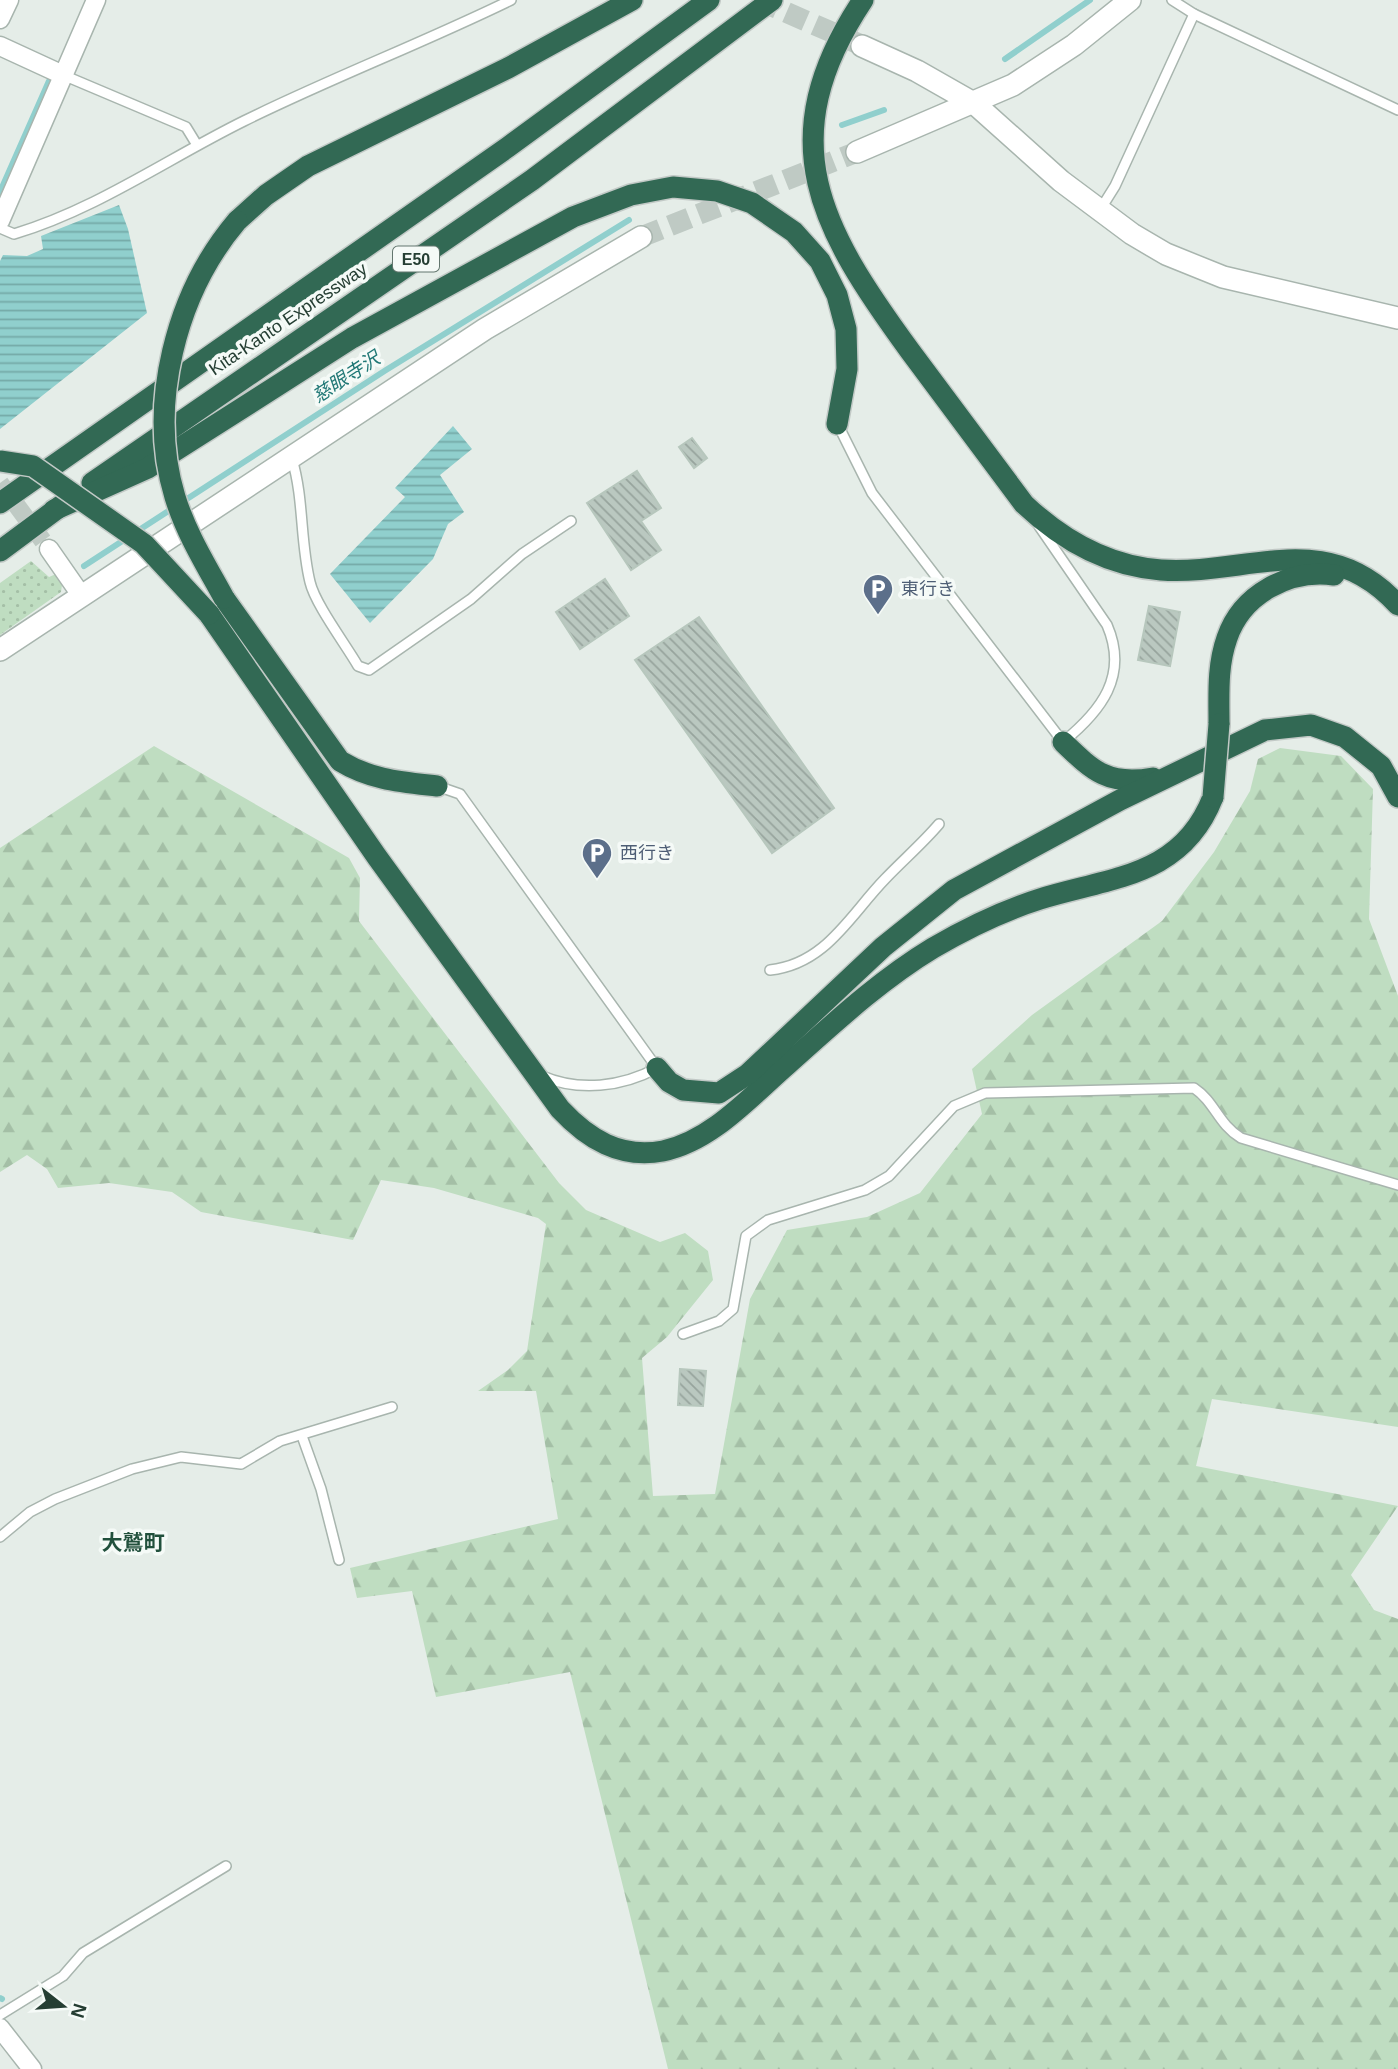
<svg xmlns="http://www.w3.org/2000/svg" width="1398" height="2069" viewBox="0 0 1398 2069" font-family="Helvetica,'Noto Sans JP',sans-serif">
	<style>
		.grass { fill: url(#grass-dots) }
		.forest { fill: url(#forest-firs) }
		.water { fill: url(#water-rules) }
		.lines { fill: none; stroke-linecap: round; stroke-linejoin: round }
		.stream { stroke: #90cfcd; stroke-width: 6 }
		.building { fill: url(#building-back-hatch); stroke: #b7c7bd; stroke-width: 2 }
		.minor-tunnel { stroke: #bfcac4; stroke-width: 18; stroke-dasharray: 18 9; stroke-linecap: butt }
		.tertiary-tunnel { stroke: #bfcac4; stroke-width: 21; stroke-dasharray: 21 10; stroke-linecap: butt }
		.service-casing { stroke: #a8b5ae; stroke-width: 12 }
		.minor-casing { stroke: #a8b5ae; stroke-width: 21 }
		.tertiary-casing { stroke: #a8b5ae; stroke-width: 24 }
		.motorway-casing { stroke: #c2c9c6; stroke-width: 24 }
		.service { stroke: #fff; stroke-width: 9 }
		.minor { stroke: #fff; stroke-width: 18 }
		.tertiary { stroke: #fff; stroke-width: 21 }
		.motorway { stroke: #326954; stroke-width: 21 }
		.motorway-bridge-casing { stroke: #c2c9c6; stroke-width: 24; stroke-linecap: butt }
		.motorway-bridge { stroke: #326954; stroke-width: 21 }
		.labels { text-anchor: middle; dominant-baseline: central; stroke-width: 7; stroke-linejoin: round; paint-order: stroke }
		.shield { fill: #f5faf7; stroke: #63766e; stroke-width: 2 }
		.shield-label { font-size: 16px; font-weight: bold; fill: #253e33 }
		.street-label { font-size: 18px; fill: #253e33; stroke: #f5faf7 }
		.service-label { font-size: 18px; fill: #4e5e75; stroke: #f5faf7; text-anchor: start }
		.water-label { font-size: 19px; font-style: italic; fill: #217876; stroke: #f5faf7 }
		.quarter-label { font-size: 21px; font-weight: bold; fill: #21503c; stroke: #f5faf7 }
	</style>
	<defs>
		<pattern id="grass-dots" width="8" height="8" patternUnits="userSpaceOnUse" patternTransform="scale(1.75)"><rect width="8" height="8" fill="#bfddc1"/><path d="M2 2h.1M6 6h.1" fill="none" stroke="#a4bfa6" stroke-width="1.8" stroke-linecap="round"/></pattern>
		<pattern id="forest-firs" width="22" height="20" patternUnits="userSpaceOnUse" patternTransform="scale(1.75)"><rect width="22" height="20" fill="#bfddc1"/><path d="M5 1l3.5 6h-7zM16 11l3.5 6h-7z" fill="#a4bfa6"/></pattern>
		<pattern id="water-rules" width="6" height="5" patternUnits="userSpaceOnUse" patternTransform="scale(1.75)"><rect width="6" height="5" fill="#90cfcd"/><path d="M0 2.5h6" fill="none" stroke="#75a9a7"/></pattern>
		<pattern id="building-back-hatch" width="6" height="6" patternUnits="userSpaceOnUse" patternTransform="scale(1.75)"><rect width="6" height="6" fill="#bac8c0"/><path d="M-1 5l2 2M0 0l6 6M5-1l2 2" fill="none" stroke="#97a49d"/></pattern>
	</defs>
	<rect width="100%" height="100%" fill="#e5ede8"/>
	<path class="grass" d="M31,561L49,577L56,574L62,585L61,592L0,635V583Z"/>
	<path class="forest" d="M154,746L349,858L360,878L359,921L559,1183L586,1210L660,1242L685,1233L708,1251L713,1280L667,1337L642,1358L653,1496L715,1494L750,1299L787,1230L867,1217L920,1193L982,1114L972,1069L1032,1015L1162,921L1214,852L1250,791L1258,759L1280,748L1341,756L1373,789L1369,919L1398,996V1427L1212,1399L1196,1466L1398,1506L1351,1575L1374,1610L1398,1619V2069H668L570,1672L436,1697L412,1591L357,1598L350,1568L558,1519L536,1391H478L508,1370L527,1351L546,1224L538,1218L434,1188L381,1180L353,1240L201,1212L172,1192L109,1183L58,1188L47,1169L27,1155L0,1172V848Z"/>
	<g class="water">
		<path d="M119,205L128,229L147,313L0,429V261L3,255L27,256L43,249L41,236Z"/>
		<path d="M453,426L472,449L440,475L464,512L448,524L433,559L370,623L330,574L405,497L395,488Z"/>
	</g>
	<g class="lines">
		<g class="stream">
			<path d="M1005,59L1090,0"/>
			<path d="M842,125L884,110"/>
			<path d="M0,192L49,81"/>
			<path d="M136,532L386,370L629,220"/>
			<path d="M84,566L127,538"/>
			<path d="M0,1998L2,1999"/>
		</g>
	</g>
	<g class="building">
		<path d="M692,438L707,458L694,468L679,447Z"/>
		<path d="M637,471L661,508L641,521L661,550L631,570L587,503Z"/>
		<path d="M605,579L629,616L580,649L556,612Z"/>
		<path d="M1149,606L1180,612L1170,666L1138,660Z"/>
		<path d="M699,617L834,808L772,853L635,660Z"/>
		<path d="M680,1369L706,1371L703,1406L678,1405Z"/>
	</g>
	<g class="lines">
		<path class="minor-tunnel" d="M0,483L49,549"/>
		<g class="tertiary-tunnel">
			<path d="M758,0L859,44"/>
			<path d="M641,237L857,152"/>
		</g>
		<g class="service-casing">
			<g id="service">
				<path d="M1172,0L1194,14L1398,110"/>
				<path d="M63,75L186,127L197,145"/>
				<path d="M1100,210L1115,186L1194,14"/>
				<path d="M0,228L14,234C97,209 167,159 244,121C331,78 423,43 511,0"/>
				<path d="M838,425L872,493L1063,742C1101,711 1129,676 1107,625L1039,526"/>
				<path d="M292,459C304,499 300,541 310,582C315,604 346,645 358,666L369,670L471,599L522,554L571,521"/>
				<path d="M437,786L460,794L657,1068C622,1087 579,1092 542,1076"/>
				<path d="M770,970C826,964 850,915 885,879C903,860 922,844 939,824"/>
				<path d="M683,1334L719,1321L733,1309L746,1236L768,1220L865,1190L889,1176L954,1106L985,1093L1194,1088C1215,1102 1218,1124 1241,1138L1398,1185"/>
				<path d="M302,1436L321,1489L339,1560"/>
				<path d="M0,1537L30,1512L55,1499L132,1469L181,1457L241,1464L280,1441L392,1407"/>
				<path d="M0,2015L63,1976L83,1953L226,1866"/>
			</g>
		</g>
		<g class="minor-casing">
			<g id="minor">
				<path d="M0,19L9,0"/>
				<path d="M0,46L63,75"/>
				<path d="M0,221L96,0"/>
				<path d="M49,549L81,595"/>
				<path d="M0,2028L32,2069"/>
			</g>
		</g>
		<g class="tertiary-casing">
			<g id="tertiary">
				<path d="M862,46L917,71L975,104L1061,181L1132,234L1166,254L1223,277L1398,318"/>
				<path d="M857,152L1013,85L1074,45L1130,0"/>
				<path d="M0,650L485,329L641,237"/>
			</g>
		</g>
		<g class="motorway-casing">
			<g id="motorway">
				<path d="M863,0C769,141 821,229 910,351C948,402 986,453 1024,504C1062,540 1107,566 1161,570C1247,576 1326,526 1398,605"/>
				<path d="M237,221L266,195L308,166L508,68L632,0"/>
				<path d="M92,483L532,180L772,0"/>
				<path d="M0,503L508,147L709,0"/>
				<path d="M54,510L148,468L352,338L573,217L631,195L673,187L717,191L752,203L794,232L820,261L837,295L846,329L847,369L837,424"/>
				<path d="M0,551L66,502"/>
				<path d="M224,598L340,761C371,780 402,782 437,786"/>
				<path d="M209,614L377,857L560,1109C588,1139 620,1159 663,1151C712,1141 751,1096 788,1064C834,1023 880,980 933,948C967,928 1002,911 1040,899C1111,877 1182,877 1213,797"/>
				<path d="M1219,724C1219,695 1217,666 1227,638C1242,594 1289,569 1334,575"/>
				<path d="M1063,742C1093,771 1108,786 1153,778"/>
				<path d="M657,1068L669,1082L683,1090L719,1093L748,1074L883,947L954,890L1120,800L1265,730L1311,725L1345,737L1381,766L1398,797"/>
			</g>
		</g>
		<use href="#service" class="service"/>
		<use href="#minor" class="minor"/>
		<use href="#tertiary" class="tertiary"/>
		<use href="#motorway" class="motorway"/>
		<g class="motorway-bridge-casing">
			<g id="motorway-bridge">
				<path d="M0,461L33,466L144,544L209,614"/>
				<path d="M224,598C206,565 186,533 175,497C147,405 176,293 237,221"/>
				<path d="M1213,797L1219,724"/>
			</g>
		</g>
		<use href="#motorway-bridge" class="motorway-bridge"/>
	</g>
	<defs>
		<g id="parking-pin" transform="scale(1.575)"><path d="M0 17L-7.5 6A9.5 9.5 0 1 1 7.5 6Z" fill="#5c6f8a" stroke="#f5faf7"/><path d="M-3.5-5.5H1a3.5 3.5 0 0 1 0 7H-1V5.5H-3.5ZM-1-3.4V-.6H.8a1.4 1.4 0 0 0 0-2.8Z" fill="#fff"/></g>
	</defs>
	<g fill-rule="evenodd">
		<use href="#parking-pin" x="878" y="589"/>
		<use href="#parking-pin" x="597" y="853"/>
	</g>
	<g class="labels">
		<rect class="shield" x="393" y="246.5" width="46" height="25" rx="5"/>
		<g class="shield-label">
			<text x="416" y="259">E50</text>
		</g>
		<g class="street-label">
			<text transform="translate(288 319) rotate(-34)">Kita-Kanto Expressway</text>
		</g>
		<g class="service-label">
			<text x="901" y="589">東行き</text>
			<text x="620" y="853">西行き</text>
		</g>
		<g class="water-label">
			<text transform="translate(346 377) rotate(-33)">慈眼寺沢</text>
		</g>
		<g class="quarter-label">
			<text x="133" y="1542">大鷲町</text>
		</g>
	</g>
	<g transform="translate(63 2006) rotate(107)" stroke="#f5faf7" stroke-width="5" paint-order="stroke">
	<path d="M0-5L12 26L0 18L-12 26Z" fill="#253e33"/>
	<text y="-10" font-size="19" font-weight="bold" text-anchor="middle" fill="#253e33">N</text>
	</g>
</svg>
